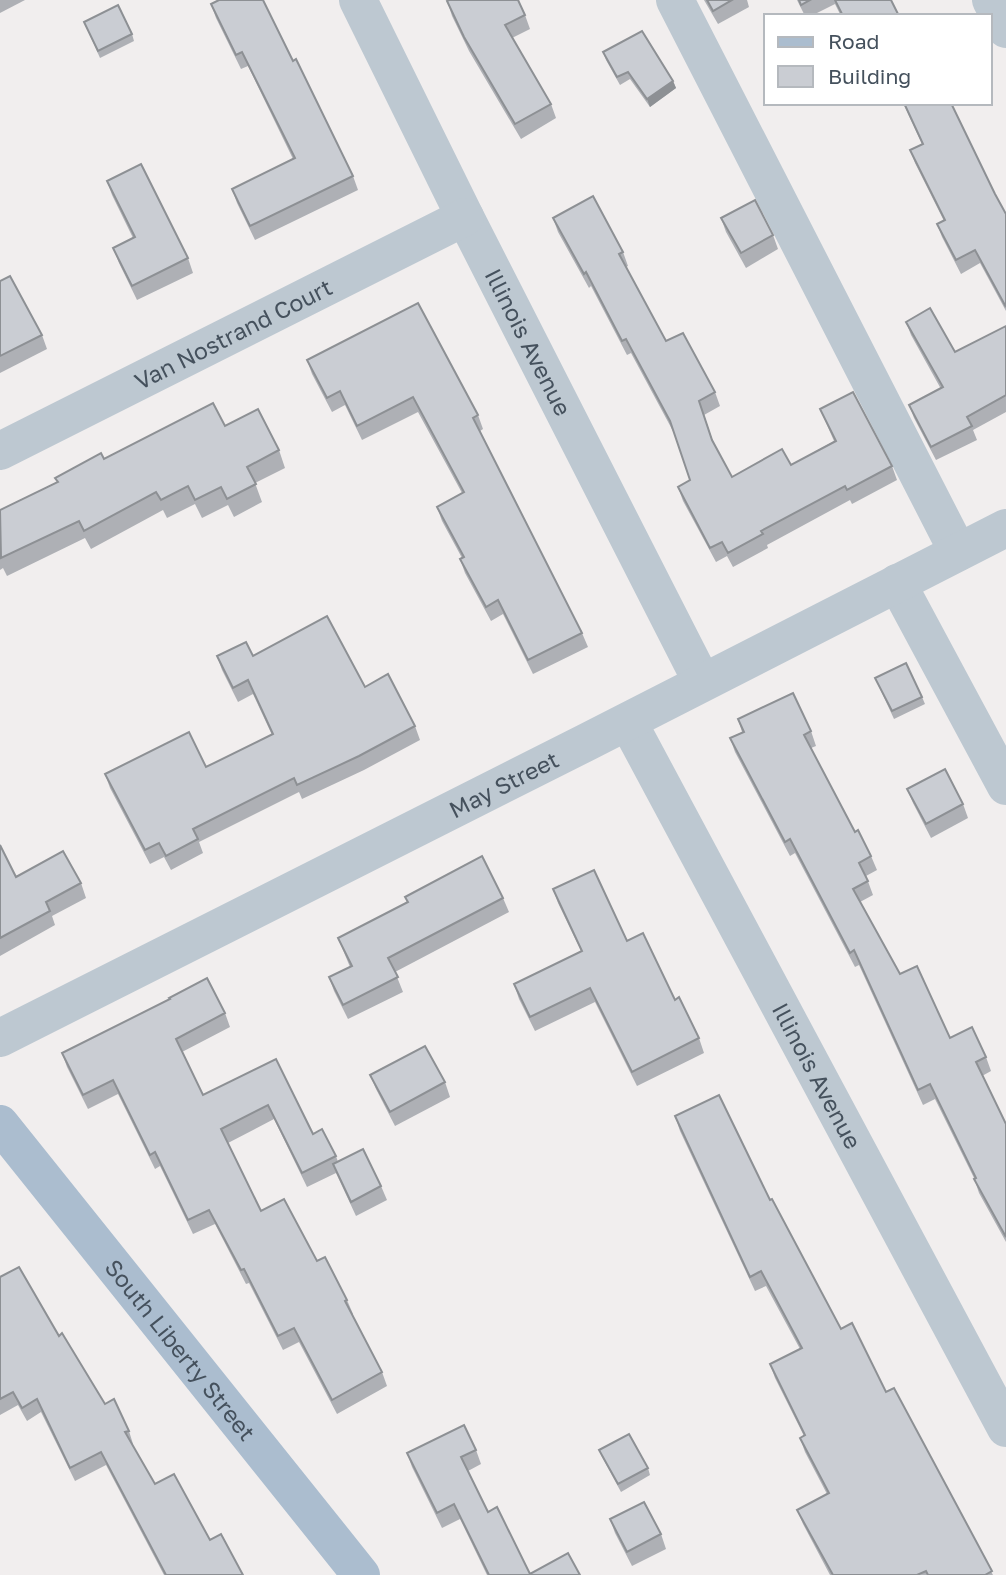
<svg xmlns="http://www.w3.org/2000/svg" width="1006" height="1575" viewBox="0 0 1006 1575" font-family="'Golos Text',sans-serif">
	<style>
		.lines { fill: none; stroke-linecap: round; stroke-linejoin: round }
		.minor { stroke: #bdc8d1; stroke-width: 38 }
		.major { stroke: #abbdcf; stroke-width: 38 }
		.wall { fill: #aeb0b5 }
		.shaded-wall { fill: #8d9094 }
		.building { fill: #cacdd3; stroke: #8d9094; stroke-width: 2 }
		.labels { text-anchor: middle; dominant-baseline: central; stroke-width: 5; stroke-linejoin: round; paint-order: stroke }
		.street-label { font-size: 23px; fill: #45515d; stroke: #fff }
	</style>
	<rect width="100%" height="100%" fill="#f1eeee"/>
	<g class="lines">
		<g class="minor">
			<path id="s1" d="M358,0L465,217L702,682"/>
			<path d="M675,0L958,552"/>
			<path d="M991,0L1006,29"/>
			<path id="s2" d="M0,451L465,217"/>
			<path d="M897,583L1006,786"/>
			<path id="s3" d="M628,722L1006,1428"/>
			<path id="s4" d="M0,1038L585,743L1006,528"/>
		</g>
		<path class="major" id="s5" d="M0,1124L361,1575"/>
	</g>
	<g class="wall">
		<path d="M0,0H25L0,13Z"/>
		<path d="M447,0H518L525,15L530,29L512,38L551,104L556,118L521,139L469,51L452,16Z"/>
		<path d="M704,0H747L749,7L718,24Z"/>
		<path d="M797,0H891L899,16H841L835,4L811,16H805Z"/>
		<path d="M211,4L293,61L353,176L358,190L255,240L237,203L232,189L293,159L248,66L241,69L216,18Z"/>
		<path d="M84,22L132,34L134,41L100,58Z"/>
		<path d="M603,52L673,81L676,88L650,107L630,79L620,85L606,60Z"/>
		<path d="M903,103H951L995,194L1006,214V311L980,263L961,274L942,237L937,224L944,221L915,163L910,150L922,144Z"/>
		<path d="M107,181L188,258L193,273L137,300L119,263L113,248L133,238L112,195Z"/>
		<path d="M553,218L623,252L628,266L626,267L666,341L715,392L720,406L704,415L713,442L732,477L791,465L834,441L820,409L892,466L897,480L852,504L850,500L767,545L768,548L733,567L727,556L716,562L683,501L678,487L690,480L674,433L631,353L627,355L591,286L589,288L558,232Z"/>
		<path d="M721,218L773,235L778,249L746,268L726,232Z"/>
		<path d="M0,281L42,335L47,349L0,373Z"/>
		<path d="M906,322L955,352L1006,326V412L973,430L977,440L936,460L914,418L909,405L941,389L911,335Z"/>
		<path d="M307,360L478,415L483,429L480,431L582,633L588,647L533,674L503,614L491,621L465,573L460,559L462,558L442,521L437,507L462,493L418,412L362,440L345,405L332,412L312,374Z"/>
		<path d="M225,426L279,450L285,468L255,483L262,502L234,517L228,505L202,518L195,504L167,518L163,510L91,549L85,538L7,576L3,568L0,570V510L57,482L55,478L104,459Z"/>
		<path d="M217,656H253L365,687L415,726L420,740L364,770L302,799L299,792L199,842L203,853L171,870L164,857L150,864L110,788L105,774L206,767L272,735L253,694L238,702L222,670Z"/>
		<path d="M875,678L922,697L925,704L894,719Z"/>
		<path d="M738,719L811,731L816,746L811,748L855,832L871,856L877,870L866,876L873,895L860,902L900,974L950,1038L986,1057L991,1071L982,1076L1006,1124V1242L979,1193L974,1178L935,1099L923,1105L859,965L855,967L795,853L790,856L735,752L730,738L742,732Z"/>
		<path d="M907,789L963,804L968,818L931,838L913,803Z"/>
		<path d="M0,845L16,877L81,883L86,898L52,916L55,925L0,956Z"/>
		<path d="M553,889L627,941L675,1000L699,1038L704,1053L637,1086L595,1002L535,1031L519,999L514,984L581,951L558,903Z"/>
		<path d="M405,897L503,898L509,912L395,972L403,992L348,1019L334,991L329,977L350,967L338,938L407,903Z"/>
		<path d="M225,1013L230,1027L182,1052L203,1095L276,1059L313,1134L336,1156L338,1162L381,1186L387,1200L356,1216L336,1173L307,1187L274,1119L228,1143L261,1211L317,1261L347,1300L353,1314H352L382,1372L387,1386L337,1414L299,1342L283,1350L249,1283L246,1284L215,1224L193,1234L160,1166L155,1169L118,1094L88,1109L67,1067L62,1053Z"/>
		<path d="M370,1075L445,1082L450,1097L395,1126L376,1089Z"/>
		<path d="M675,1116L770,1200L841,1329L886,1392L993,1575H830L803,1524L797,1510L827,1494L805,1452L800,1438L804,1436L775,1378L770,1364L800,1349L766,1286L755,1291L680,1131Z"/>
		<path d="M0,1277L59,1336L105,1404L129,1431L133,1444H132L155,1484L243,1575H164L106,1465L75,1481L41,1412L27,1421L18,1405L0,1415Z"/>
		<path d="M476,1450L481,1464L468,1471L488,1512L530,1574L580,1575H487L460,1519L442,1528L412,1467L407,1453Z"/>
		<path d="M599,1450L648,1468L650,1475L621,1492L602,1457Z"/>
		<path d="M610,1519L661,1534L666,1549L632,1566L615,1533Z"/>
	</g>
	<path class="shaded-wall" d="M673,81L676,88L650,107L647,99Z"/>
	<g class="building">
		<path d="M219,0H263L293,61L296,59L353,176L250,226L232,189L295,158L242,52L236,55L211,4Z"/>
		<path d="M449,0H518L525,15L505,25L551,104L515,124L464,37L447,1Z"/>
		<path d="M707,0H732L713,11Z"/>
		<path d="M799,0H810L801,5Z"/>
		<path d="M835,0H891L899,16H843Z"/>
		<path d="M118,5L132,34L98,51L84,22Z"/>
		<path d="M642,31L673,81L647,99L628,72L617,77L603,52Z"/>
		<path d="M904,103H951L995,194L1006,214V307L975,250L956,260L937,224L945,220L910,150L923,144Z"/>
		<path d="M141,164L188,258L132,286L113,248L135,237L107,181Z"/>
		<path d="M593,196L623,252L619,254L666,341L683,333L715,392L699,401L712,440L732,477L782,449L791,465L836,441L820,409L853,392L892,466L847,490L845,486L761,531L763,534L728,553L722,542L710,548L678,487L690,480L670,421L626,339L622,341L586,272L584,274L553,218Z"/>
		<path d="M755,200L773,235L741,253L721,218Z"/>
		<path d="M10,276L42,335L0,356V281Z"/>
		<path d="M418,303L478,415L473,418L582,633L528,660L498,600L486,607L460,559L464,557L437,507L464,492L413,397L357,426L340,391L327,398L307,360Z"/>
		<path d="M930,308L955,352L1006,326V395L967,417L972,426L931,447L909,405L943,387L906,322Z"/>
		<path d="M213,403L225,426L258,409L279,450L247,467L256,484L227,499L221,487L195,500L188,486L161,500L156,492L84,531L79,521L1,558L0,510L58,482L55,478L101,453L104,459Z"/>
		<path d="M327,616L365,687L388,674L415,726L359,756L297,785L294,778L193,829L198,839L166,856L159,843L145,850L105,774L189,732L206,767L273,734L248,680L233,688L217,656L246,642L253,656Z"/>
		<path d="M906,663L922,697L892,711L875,678Z"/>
		<path d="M793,693L811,731L804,735L855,832L858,830L871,856L859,863L868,881L853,889L900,974L917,966L950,1038L972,1027L986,1057L976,1062L1006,1124V1237L974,1179L976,1178L930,1084L918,1090L854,950L850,953L790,839L785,842L730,738L744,732L738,719Z"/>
		<path d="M945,769L963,804L926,824L907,789Z"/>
		<path d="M0,845L16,877L63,851L81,883L46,902L50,911L0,938Z"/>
		<path d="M482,856L503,898L388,958L398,977L343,1005L329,977L352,966L338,938L408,902L405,897Z"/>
		<path d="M594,870L627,941L643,933L675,1000L679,997L699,1038L632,1072L590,988L530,1017L514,984L582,951L553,889Z"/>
		<path d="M207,978L225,1013L176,1039L203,1095L276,1059L313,1134L322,1129L336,1156L302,1173L268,1105L221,1129L261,1211L284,1199L317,1261L325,1257L347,1300L345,1301L382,1372L332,1400L294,1328L278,1336L244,1269L241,1270L209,1210L188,1220L155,1152L150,1155L113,1080L83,1095L62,1053L170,999L169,998Z"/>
		<path d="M425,1046L445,1082L390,1112L370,1075Z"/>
		<path d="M719,1095L770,1200L772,1199L841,1329L852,1323L886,1392L894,1388L992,1571L985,1575H928L926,1571L917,1575H833L797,1510L829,1493L800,1438L805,1435L770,1364L802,1348L761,1271L750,1277L675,1116Z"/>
		<path d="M363,1149L381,1186L351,1202L333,1164Z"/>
		<path d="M19,1267L59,1336L62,1333L105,1404L114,1399L129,1431L125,1432L155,1484L174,1474L210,1540L221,1534L243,1575H166L101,1452L70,1468L37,1399L22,1408L13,1392L0,1399V1277Z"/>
		<path d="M464,1425L476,1450L461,1457L488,1512L497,1507L530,1574L568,1553L580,1575H489L454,1504L437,1513L407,1453Z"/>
		<path d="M629,1434L648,1468L618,1484L599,1450Z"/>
		<path d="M644,1502L661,1534L627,1552L610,1519Z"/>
	</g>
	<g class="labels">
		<g class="street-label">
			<text stroke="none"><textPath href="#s2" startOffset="261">Van Nostrand Court</textPath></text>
			<text stroke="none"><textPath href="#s1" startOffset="382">Illinois Avenue</textPath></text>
			<text stroke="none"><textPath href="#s4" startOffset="564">May Street</textPath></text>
			<text stroke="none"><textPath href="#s3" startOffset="401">Illinois Avenue</textPath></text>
			<text stroke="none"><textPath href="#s5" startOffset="289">South Liberty Street</textPath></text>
		</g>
	</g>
	<rect x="764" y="14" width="228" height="91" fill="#ffffff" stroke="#b5b9be" stroke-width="2"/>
	<rect x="778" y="37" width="35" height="10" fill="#abbdcf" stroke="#b5b9be" stroke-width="2"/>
	<text x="828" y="49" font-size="21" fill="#45515d">Road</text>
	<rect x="778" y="66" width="35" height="21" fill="#cacdd3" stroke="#b5b9be" stroke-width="2"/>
	<text x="828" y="84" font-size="21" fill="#45515d">Building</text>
</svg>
